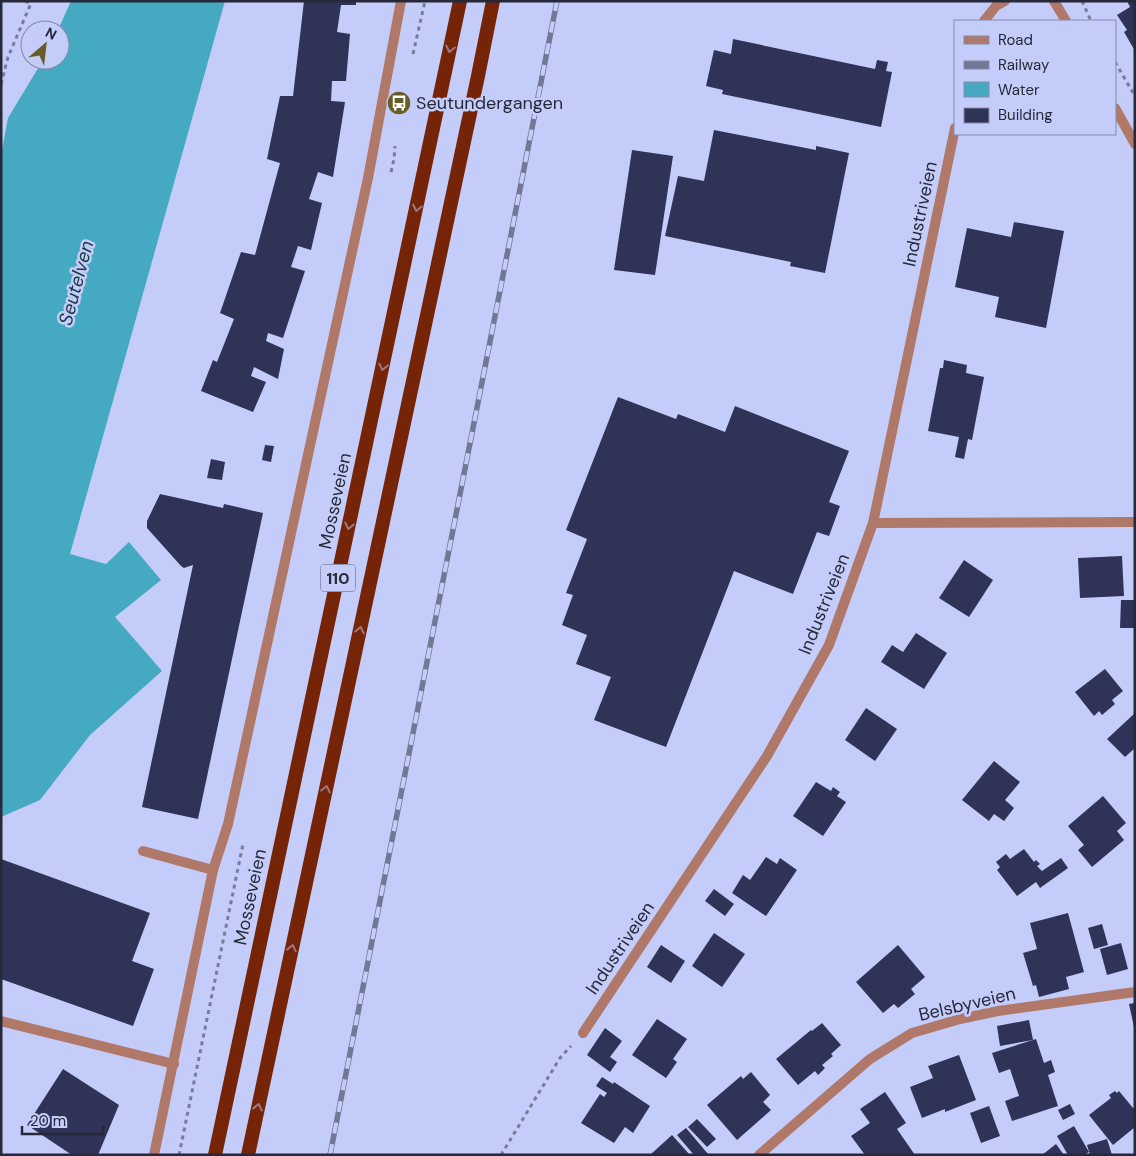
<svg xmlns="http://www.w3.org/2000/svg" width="1136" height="1156" viewBox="0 0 1136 1156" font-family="'DM Sans',sans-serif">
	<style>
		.water { fill: #45a9c2 }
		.building { fill: #2e3357 }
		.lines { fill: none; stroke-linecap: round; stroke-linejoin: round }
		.path { stroke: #777c9b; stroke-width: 3; stroke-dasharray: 4 4; stroke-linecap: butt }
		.service { stroke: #af7868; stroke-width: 10 }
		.minor { stroke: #af7868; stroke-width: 10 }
		.tertiary { stroke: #af7868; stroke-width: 10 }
		.trunk { stroke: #762408; stroke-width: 14 }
		.rail-casing { stroke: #727796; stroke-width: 5.5 }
		.rail { stroke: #c4ccf9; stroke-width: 4; stroke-dasharray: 11; stroke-linecap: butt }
		.oneway { stroke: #9d7880 }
		.labels { text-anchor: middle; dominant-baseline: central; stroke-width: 5; stroke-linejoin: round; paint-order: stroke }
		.shield { fill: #c4ccf9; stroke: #555a73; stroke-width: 1 }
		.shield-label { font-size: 16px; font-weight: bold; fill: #26293a }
		.poi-label { font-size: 18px; fill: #26293a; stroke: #c4ccf9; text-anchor: start }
		.street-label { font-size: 18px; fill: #26293a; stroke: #c4ccf9 }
		.water-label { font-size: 19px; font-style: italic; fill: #1a3941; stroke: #c4ccf9 }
	</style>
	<rect width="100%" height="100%" fill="#c4ccf9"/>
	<path class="water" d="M71,1H225L70,554L106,564L129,542L161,580L115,617L162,671L90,735L40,800L1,817V155L8,118L43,60H60V30H58Z"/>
	<g class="building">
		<path d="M304,1H356V5H341L337,32L350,34L346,81H332L331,101L345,102L333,177L318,172L309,199L322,203L311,250L298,246L291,267L305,271L283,338L268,333L266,341L284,349L278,379L254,367L251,376L266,382L253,412L201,391L213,360L217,362L234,319L220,313L241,252L255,255L280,163L267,159L280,96H293Z"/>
		<path d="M1127,1H1135V51L1124,32L1127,30L1117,15L1130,7Z"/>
		<path d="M733,39L875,69L877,60L888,62L886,71L892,72L881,127L722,94L723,90L706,86L714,50L731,54Z"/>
		<path d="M714,130L816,150V146L849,153L825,273L790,266L791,262L665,236L678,176L704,181Z"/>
		<path d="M632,150L673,156L655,275L614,270Z"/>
		<path d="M1014,222L1064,231L1046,328L995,317L999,297L955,287L967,228L1011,237Z"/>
		<path d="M944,360L967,365L966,373L984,377L972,440L968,439L964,459L955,457L959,437L928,431L940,368H943Z"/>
		<path d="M618,397L676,419L678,414L725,432L735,406L849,451L829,502L840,506L829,536L817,532L793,594L734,571L666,747L594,720L611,677L576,664L587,635L562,625L573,595L566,593L587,539L566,530Z"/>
		<path d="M265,445L274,446L271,462L262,460Z"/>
		<path d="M211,459L225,462L222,480L207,478Z"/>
		<path d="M160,494L223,508L224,504L263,513L198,819L142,807L193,565L184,568L181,566L147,528V521Z"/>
		<path d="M1122,556L1124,596L1080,598L1078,558Z"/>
		<path d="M964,560L993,580L969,617L939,598Z"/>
		<path d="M1121,600H1135V628H1120Z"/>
		<path d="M916,633L947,653L924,689L881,662L892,645L903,652Z"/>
		<path d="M1105,669L1123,691L1112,700L1115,704L1102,715L1099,711L1094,716L1075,692Z"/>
		<path d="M866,708L897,729L875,761L845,740Z"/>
		<path d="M1135,713V748L1125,757L1107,739Z"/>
		<path d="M994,761L1020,782L1005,800L1014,808L1004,821L994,814L989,821L962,800Z"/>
		<path d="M816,782L831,791L833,787L840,792L837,796L846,802L823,836L793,816Z"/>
		<path d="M1103,796L1126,823L1117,831L1124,840L1092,867L1078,850L1084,845L1068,826Z"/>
		<path d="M1024,849L1034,862L1036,860L1040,864L1037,866L1042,871L1061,858L1068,868L1040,888L1036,882L1017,896L997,870L1000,867L996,862L1006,854L1010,859Z"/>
		<path d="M766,857L777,864L780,858L797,870L766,916L732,893L743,875L750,880Z"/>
		<path d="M1,859L150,913L132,961L154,969L133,1026L1,979Z"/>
		<path d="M714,889L734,904L725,916L705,901Z"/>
		<path d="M1068,913L1084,972L1066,977L1069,989L1039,997L1036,985L1033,986L1023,953L1037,949L1030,923Z"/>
		<path d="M1102,924L1108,945L1094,949L1088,928Z"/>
		<path d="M714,933L745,954L722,987L692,966Z"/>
		<path d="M1121,943L1128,969L1107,975L1100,949Z"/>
		<path d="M661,945L685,961L671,983L647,967Z"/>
		<path d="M898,945L925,977L911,989L915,994L898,1008L894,1004L883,1013L856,982Z"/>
		<path d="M1135,1003V1027H1134L1129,1004Z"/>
		<path d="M657,1019L687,1039L673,1059L677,1062L666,1078L632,1055Z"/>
		<path d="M1029,1020L1033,1040L1000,1046L997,1026Z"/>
		<path d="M822,1023L841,1045L831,1054L833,1056L822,1065L825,1068L818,1075L815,1071L798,1085L776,1059L811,1030L812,1031Z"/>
		<path d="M605,1028L622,1041L610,1057L617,1062L610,1072L587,1055Z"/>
		<path d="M1036,1039L1044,1063L1051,1060L1055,1072L1048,1075L1058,1106L1012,1121L1005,1101L1019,1096L1010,1069L999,1073L992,1053Z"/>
		<path d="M959,1055L976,1100L945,1112V1109L922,1118L910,1087L933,1078L928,1066Z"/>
		<path d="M63,1069L119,1105L98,1155H72L27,1125Z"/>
		<path d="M751,1072L770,1095L763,1102L771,1110L737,1140L707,1105L741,1076L743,1079Z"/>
		<path d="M602,1077L613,1084L614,1082L650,1106L633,1133L625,1127L614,1143L581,1123L600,1094L604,1097L607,1093L596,1086Z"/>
		<path d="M1115,1091L1117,1093L1119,1091L1133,1108L1135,1107V1127L1113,1145L1089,1115L1111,1098L1109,1095Z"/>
		<path d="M885,1092L906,1123L897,1129L915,1155H865L851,1136L870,1123L860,1109Z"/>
		<path d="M1070,1104L1075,1114L1063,1120L1058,1110Z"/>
		<path d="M989,1106L1000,1136L981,1143L970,1113Z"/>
		<path d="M697,1119L716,1139L707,1147L688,1127Z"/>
		<path d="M1074,1126L1089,1152L1084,1155H1068L1057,1136Z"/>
		<path d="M686,1128L708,1154L707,1155H694L677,1135Z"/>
		<path d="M672,1135L690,1155H650Z"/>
		<path d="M1107,1139L1112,1155H1090L1087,1145Z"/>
		<path d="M1056,1144L1064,1155H1042Z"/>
	</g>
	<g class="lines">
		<g class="path">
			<path d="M25,1L31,4"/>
			<path d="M1082,1L1091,21"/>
			<path d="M413,54L425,1"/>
			<path d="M1115,62L1135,96"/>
			<path d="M1,84L8,57L32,1"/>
			<path d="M391,172L394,159L395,146"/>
			<path d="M179,1155L243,844"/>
			<path d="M501,1155L560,1058L571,1046"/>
		</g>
		<g class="service">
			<path d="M873,523L1135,522"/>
			<path d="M143,851L213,870"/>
			<path d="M1,1021L174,1064"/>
		</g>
		<g class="minor">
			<path d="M984,21L996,6L1005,1"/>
			<path d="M583,1033L767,756L829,645L873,523L955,128"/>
			<path d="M154,1155L213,870L228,824L368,178L401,1"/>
			<path d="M759,1155L870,1059L912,1033L960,1019L998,1011L1135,992"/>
		</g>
		<g class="tertiary">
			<path d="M1054,1L1066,21"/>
			<path d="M1115,108L1135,144"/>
		</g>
		<g class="trunk">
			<path d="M215,1155L460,1"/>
			<path d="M248,1155L478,76L493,1"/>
		</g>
		<g class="rail-casing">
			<path id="rail" d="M330,1155L557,1"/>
		</g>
		<use href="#rail" class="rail"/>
	</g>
	<defs><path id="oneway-chevron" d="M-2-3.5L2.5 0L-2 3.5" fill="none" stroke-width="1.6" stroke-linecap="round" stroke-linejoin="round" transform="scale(1.25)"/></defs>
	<g class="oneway">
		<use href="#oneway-chevron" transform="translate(450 49) rotate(102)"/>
		<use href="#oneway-chevron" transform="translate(417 208) rotate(102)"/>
		<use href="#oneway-chevron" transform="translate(383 367) rotate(102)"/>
		<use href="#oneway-chevron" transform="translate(349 526) rotate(102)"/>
		<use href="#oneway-chevron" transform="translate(360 630) rotate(-78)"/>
		<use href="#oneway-chevron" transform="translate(326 789) rotate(-78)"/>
		<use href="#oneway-chevron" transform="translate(292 948) rotate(-78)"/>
		<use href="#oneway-chevron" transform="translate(258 1107) rotate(-78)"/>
	</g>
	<defs>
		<g id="bus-disc" transform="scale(1.25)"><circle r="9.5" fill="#685c29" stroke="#c4ccf9"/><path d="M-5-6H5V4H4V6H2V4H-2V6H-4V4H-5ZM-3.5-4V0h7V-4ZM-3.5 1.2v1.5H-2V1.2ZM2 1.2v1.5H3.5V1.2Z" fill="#fff"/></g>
	</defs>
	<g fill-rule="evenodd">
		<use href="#bus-disc" x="399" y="103"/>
	</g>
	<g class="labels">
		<rect class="shield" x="320.5" y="564.5" width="35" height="27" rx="4"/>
		<g class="shield-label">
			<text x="338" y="578">110</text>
		</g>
		<g class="poi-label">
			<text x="416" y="103">Seutundergangen</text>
		</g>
		<g class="street-label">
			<text transform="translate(920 214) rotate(-78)">Industriveien</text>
			<text transform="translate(335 501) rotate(-78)">Mosseveien</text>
			<text transform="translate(824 604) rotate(-68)">Industriveien</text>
			<text transform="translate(250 897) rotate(-78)">Mosseveien</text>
			<text transform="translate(620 948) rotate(-56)">Industriveien</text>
			<text transform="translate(967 1004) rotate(-13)">Belsbyveien</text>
		</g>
		<g class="water-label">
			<text transform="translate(76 283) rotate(-75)">Seutelven</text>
		</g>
	</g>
	<rect width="1136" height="1156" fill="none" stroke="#26293a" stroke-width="5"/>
	<rect x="954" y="20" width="162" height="115" fill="#c4ccf9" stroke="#858bad"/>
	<rect x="964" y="36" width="25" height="8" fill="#af7868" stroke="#858bad"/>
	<text x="998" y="45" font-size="15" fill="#26293a">Road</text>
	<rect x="964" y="61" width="25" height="8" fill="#727796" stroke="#858bad"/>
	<text x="998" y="70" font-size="15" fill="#26293a">Railway</text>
	<rect x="964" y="82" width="25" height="15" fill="#45a9c2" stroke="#858bad"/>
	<text x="998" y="95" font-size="15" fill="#26293a">Water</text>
	<rect x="964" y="108" width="25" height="15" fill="#2e3357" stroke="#858bad"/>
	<text x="998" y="120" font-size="15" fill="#26293a">Building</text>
	<g transform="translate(45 45) rotate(28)"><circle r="24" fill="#c4ccf9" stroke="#858bad"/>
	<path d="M0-4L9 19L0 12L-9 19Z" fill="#685c29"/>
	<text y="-8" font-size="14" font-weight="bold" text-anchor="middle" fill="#26293a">N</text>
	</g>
	<path d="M22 1126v8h81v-8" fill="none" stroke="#26293a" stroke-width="2.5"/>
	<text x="30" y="1126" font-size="15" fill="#26293a" stroke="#c4ccf9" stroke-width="4" paint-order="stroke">20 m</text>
</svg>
